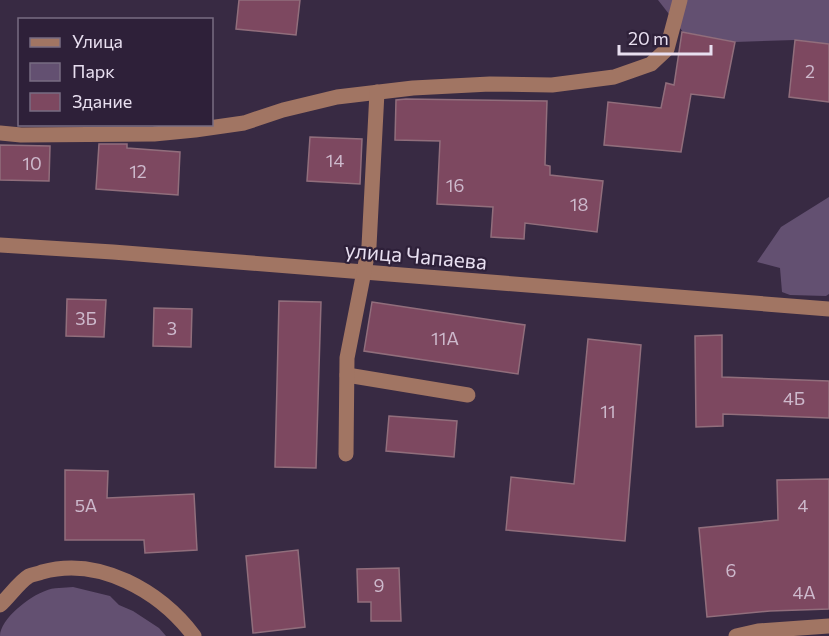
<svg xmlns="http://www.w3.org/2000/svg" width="829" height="636" viewBox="0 0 829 636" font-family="Commissioner,sans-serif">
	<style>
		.green { fill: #635071 }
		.building { fill: #7d4860; stroke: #916e7c; stroke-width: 1.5 }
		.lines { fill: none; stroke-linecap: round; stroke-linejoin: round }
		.minor { stroke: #a17563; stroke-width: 15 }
		.labels { text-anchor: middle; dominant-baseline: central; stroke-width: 4.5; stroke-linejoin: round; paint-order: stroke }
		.number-label { font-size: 18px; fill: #cdb9cc }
		.street-label { font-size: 21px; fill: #e8dff0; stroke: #2e2039 }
	</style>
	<rect width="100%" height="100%" fill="#382a43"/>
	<g class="green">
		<path d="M658,0H829V44L795,40L735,42L683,32Z"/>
		<path d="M829,197V294L826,296L790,295L782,292L780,268L757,262L781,227Z"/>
		<path d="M73,587L110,596L119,605L133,611L159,628L166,636H0C0,619 30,596 45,591C53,587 65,588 73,587Z"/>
	</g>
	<g class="building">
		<path d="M239,0H300L296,35L236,29Z"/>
		<path d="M682,32L735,42L724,98L691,94L681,152L604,145L608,102L661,108L666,83L674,85Z"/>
		<path d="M795,40L829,44V102L789,97Z"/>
		<path d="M406,99L547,101L545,165L550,166V175L603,181L597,232L525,223L524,239L491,237L493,207L437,204L440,141L395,140L396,100Z"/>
		<path d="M310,137L362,139L360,184L307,181Z"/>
		<path d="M99,144H127V148L180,152L178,195L96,189Z"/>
		<path d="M0,145L50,146L49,181L0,180Z"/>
		<path d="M67,299L106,300L104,337L66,336Z"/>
		<path d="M279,301L321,302L316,468L275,467Z"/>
		<path d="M372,302L525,325L518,374L364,351Z"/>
		<path d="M154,308L192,309L191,347L153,346Z"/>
		<path d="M722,335V377L829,381V418L723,414V426L696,427L695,336Z"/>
		<path d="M588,339L641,345L625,541L506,530L511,477L574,484Z"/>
		<path d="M389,416L457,421L454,457L386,451Z"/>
		<path d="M65,470L108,471L107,498L194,494L197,550L145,553L144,540H65Z"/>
		<path d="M829,479V609L770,611L707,617L699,528L778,520L777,480Z"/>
		<path d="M298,550L305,627L253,633L246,556Z"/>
		<path d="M399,568L401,621H371V602H358L357,569Z"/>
	</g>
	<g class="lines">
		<g class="minor">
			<path d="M0,133L21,135L154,134L195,130L244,123L283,110L337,97L413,88L490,84L552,85L614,77L651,64L667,49L680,0"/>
			<path d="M0,245L113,252L829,309"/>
			<path d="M347,375L468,395"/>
			<path d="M346,454L347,358L369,246L377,92"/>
			<path d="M0,605C9,597 19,582 29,576C33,574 38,574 42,572C99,556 160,591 194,636"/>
			<path d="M736,636L758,631L829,626"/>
		</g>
	</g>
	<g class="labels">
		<g class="number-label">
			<text x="810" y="71">2</text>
			<text x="335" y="160">14</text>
			<text x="32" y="163">10</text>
			<text x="138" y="171">12</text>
			<text x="455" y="185">16</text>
			<text x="579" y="204">18</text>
			<text x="86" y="318">3Б</text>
			<text x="172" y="328">3</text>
			<text x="445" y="338">11А</text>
			<text x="794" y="398">4Б</text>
			<text x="608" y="411">11</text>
			<text x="86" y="505">5А</text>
			<text x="803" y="505">4</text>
			<text x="731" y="570">6</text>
			<text x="379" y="585">9</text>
			<text x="804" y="592">4А</text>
		</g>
		<g class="street-label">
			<text transform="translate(416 255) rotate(5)">улица Чапаева</text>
		</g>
	</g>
	<rect x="18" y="18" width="195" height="108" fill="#2e2039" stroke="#786c82" stroke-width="1.5"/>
	<rect x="30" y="38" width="30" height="9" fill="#a17563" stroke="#786c82" stroke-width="1.5"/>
	<text x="72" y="48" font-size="18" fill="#e8dff0">Улица</text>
	<rect x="30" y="63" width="30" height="18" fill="#635071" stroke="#786c82" stroke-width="1.5"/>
	<text x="72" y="78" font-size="18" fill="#e8dff0">Парк</text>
	<rect x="30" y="93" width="30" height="18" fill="#7d4860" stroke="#786c82" stroke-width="1.5"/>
	<text x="72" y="108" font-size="18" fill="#e8dff0">Здание</text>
	<path d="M619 45v9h92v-9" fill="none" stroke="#e8dff0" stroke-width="3"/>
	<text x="628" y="45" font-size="18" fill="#e8dff0" stroke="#2e2039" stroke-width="4.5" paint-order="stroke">20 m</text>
</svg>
